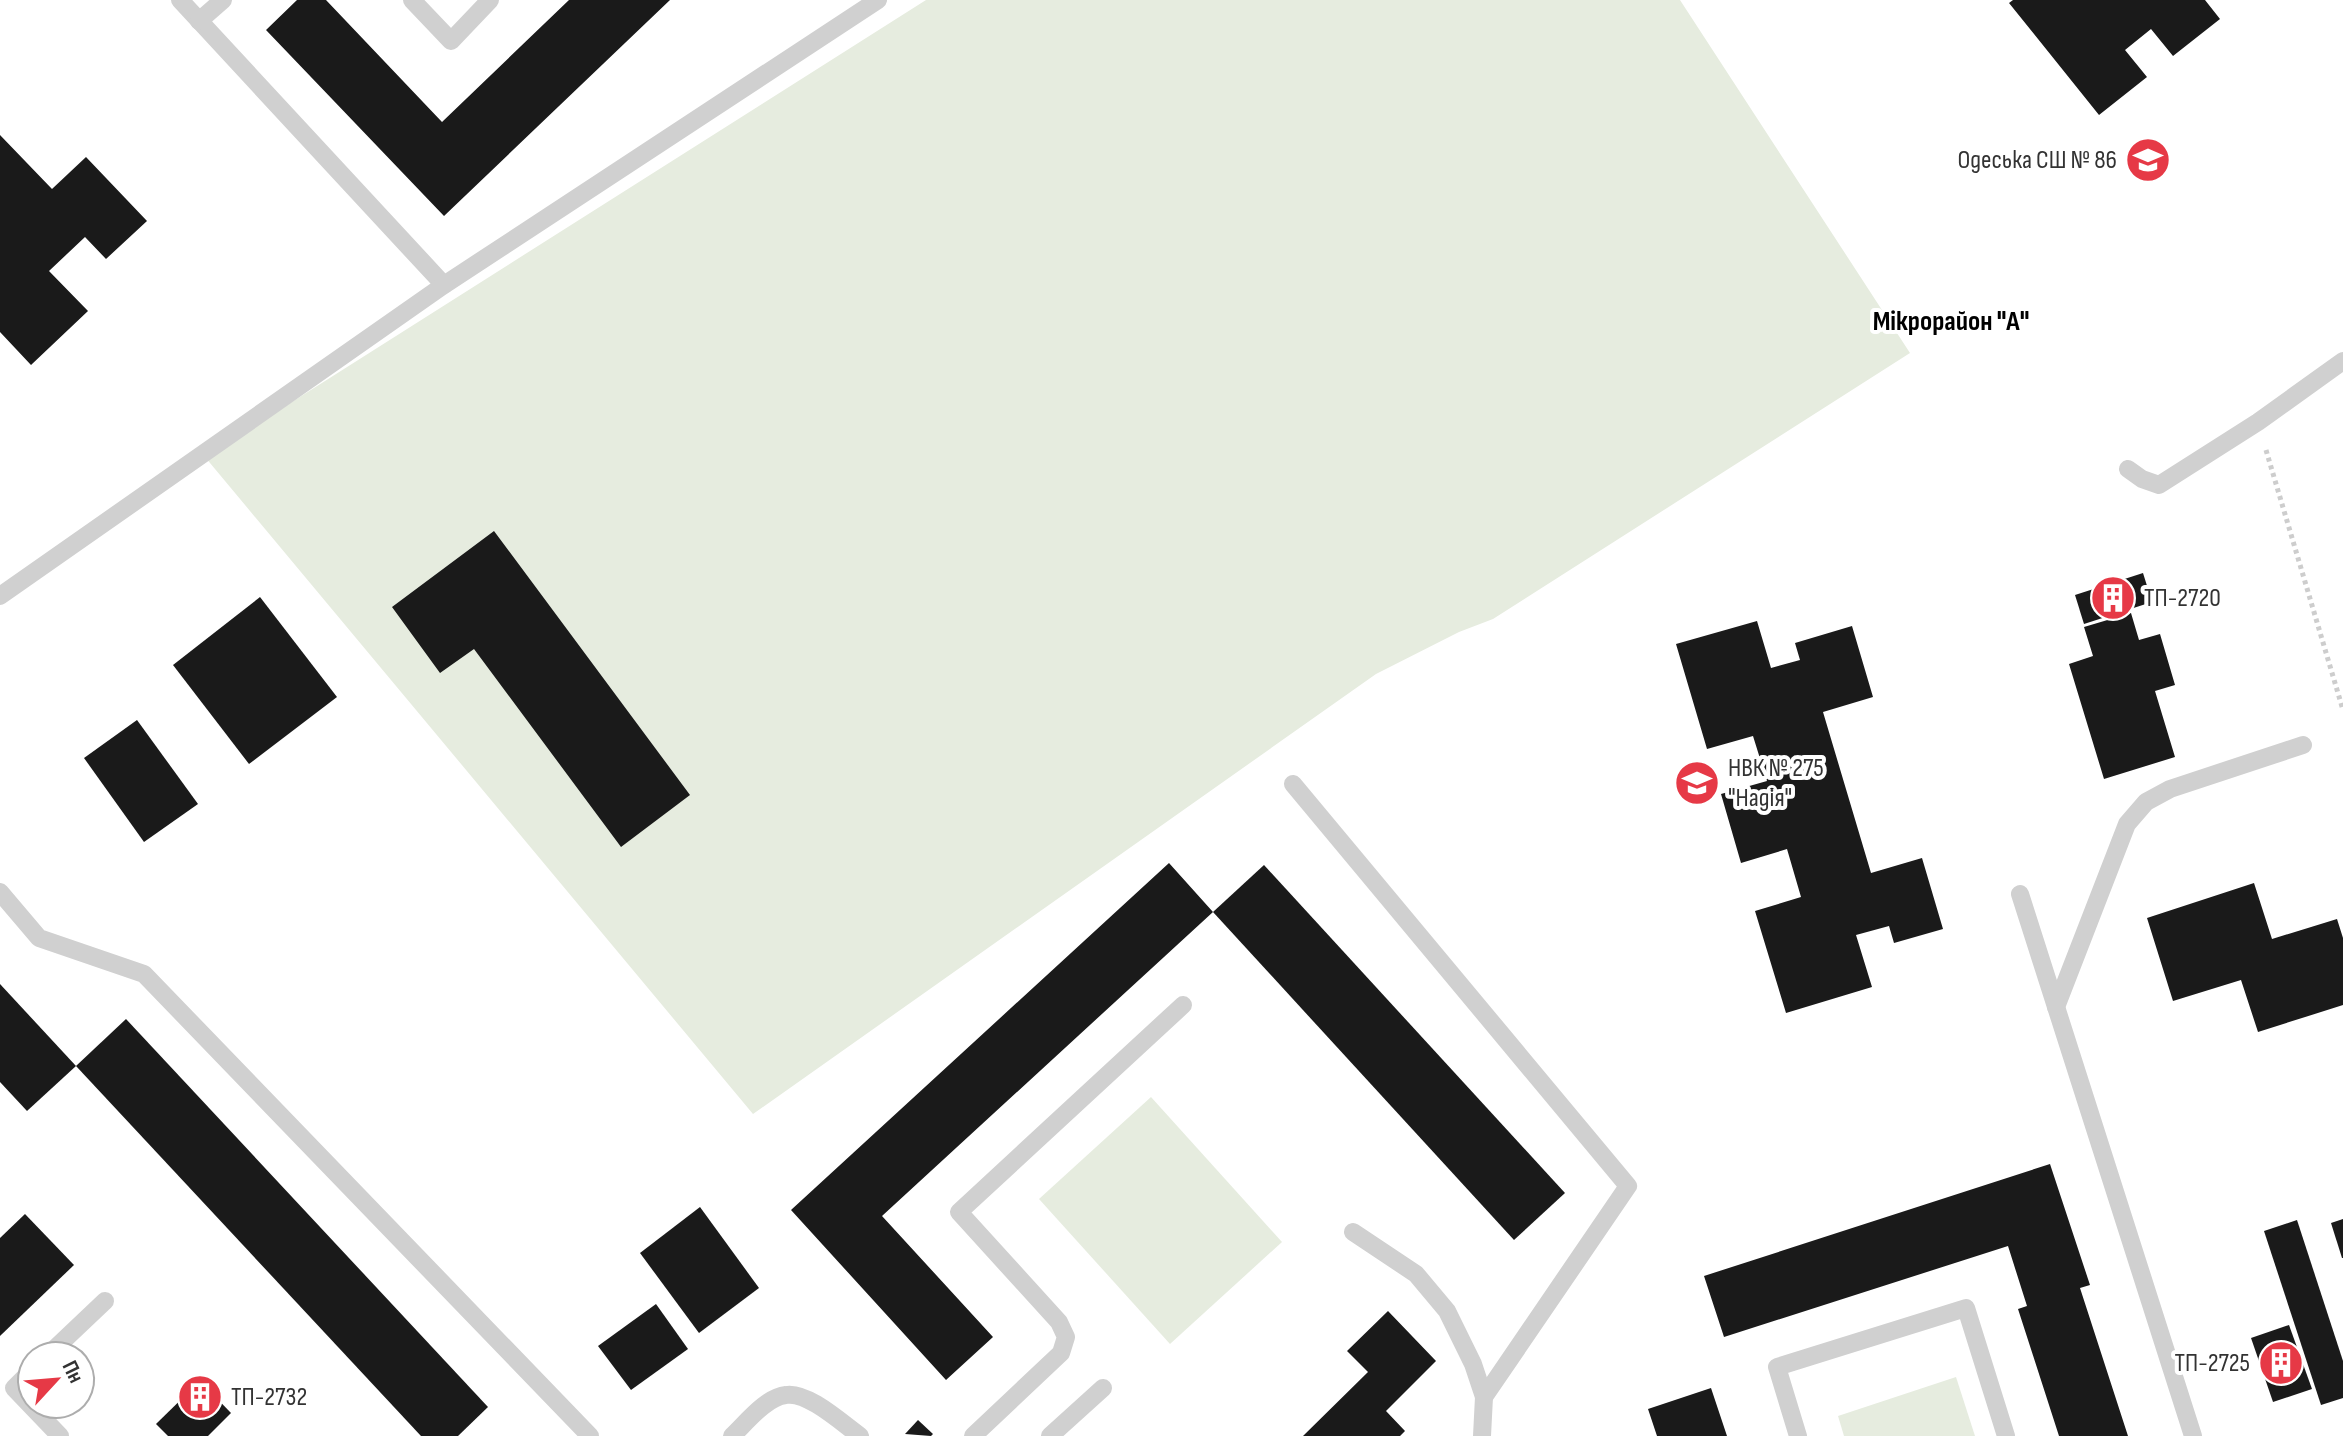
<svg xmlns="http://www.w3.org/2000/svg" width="2343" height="1436" viewBox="0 0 2343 1436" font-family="'Sofia Sans Condensed',sans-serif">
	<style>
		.green { fill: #e6ecdf }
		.building { fill: #1a1a1a }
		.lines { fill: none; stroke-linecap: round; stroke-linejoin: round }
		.path { stroke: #cdcdcd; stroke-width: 5; stroke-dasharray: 4 4; stroke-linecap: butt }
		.service { stroke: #d0d0d0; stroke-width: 18 }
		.labels { text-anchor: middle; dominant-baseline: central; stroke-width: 8; stroke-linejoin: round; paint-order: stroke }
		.poi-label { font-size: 26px; fill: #333; stroke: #fff; text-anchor: start }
		.neighbourhood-label { font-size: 28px; font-weight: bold; fill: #000; stroke: #fff }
	</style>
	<rect width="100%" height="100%" fill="#fff"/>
	<g class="green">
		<path d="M926,0H1680L1910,353L1493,619L1459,632L1376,674L753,1114L205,457Z"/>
		<path d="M1151,1097L1282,1242L1170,1344L1039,1199Z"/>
		<path d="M1956,1377L1975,1436H1844L1838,1416Z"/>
	</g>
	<g class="building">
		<path d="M297,0H326L442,122L569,0H670L444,216L266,30Z"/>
		<path d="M2013,0H2205L2220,19L2173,56L2151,29L2125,50L2147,77L2099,115L2009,3Z"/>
		<path d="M0,135L52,189L86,157L147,221L106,259L85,237L49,271L88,311L31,365L0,332Z"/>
		<path d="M494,531L690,795L621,847L474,649L440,673L392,607Z"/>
		<path d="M2143,573L2152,602L2084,624L2075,595Z"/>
		<path d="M260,597L337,697L249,764L173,665Z"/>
		<path d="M2131,613L2139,640L2160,634L2175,685L2155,691L2175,757L2104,779L2069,664L2093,656L2084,627Z"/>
		<path d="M1757,621L1771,668L1800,660L1795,643L1852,626L1873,697L1823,712L1871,873L1922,858L1943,929L1894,943L1889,926L1856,935L1872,987L1786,1013L1755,911L1801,897L1787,849L1741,863L1721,794L1767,781L1753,736L1707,749L1676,644Z"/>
		<path d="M137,720L198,804L144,842L84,758Z"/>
		<path d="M1169,863L1213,912L882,1216L993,1337L946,1380L791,1210Z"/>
		<path d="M1264,865L1565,1193L1514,1240L1213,912Z"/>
		<path d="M2254,883L2272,939L2337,919L2343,938V1005L2258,1032L2241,980L2173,1001L2147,918Z"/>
		<path d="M0,984L76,1066L27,1111L0,1082Z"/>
		<path d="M126,1019L488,1407L458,1436H421L76,1066Z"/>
		<path d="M2050,1164L2090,1285L2080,1288L2128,1436H2059L2018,1309L2027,1306L2008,1246L1724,1337L1704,1276Z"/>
		<path d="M700,1207L759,1288L699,1333L640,1253Z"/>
		<path d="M25,1214L74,1265L0,1336V1238Z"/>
		<path d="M2343,1219V1258H2342L2331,1223Z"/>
		<path d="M2297,1220L2343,1361V1398L2321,1405L2264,1231Z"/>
		<path d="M656,1304L688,1349L631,1390L598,1346Z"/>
		<path d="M1388,1311L1436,1361L1386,1411L1405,1431L1400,1436H1303L1368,1372L1347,1351Z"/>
		<path d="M2289,1325L2312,1389L2273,1402L2251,1338Z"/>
		<path d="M200,1381L231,1413L208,1436H168L156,1424Z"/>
		<path d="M1711,1388L1727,1436H1657L1648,1409Z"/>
		<path d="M918,1420L933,1434L931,1436L905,1434Z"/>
	</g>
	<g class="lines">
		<path class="path" d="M2266,450L2343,710"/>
		<g class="service">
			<path d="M180,0L444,285"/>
			<path d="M412,0L451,41L490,0"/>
			<path d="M199,21L223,0"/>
			<path d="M2128,469L2142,479L2159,485L2258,422L2343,361"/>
			<path d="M0,596L444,285L878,0"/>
			<path d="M1293,784L1628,1186L1484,1397"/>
			<path d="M0,892L39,938L144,974L590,1436"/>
			<path d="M2020,894L2193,1436"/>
			<path d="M2056,1007L2127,824L2146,802L2170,789L2303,745"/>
			<path d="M1353,1232L1416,1274L1447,1311L1473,1364L1484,1397L1482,1436"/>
			<path d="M47,1356L105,1301"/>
			<path d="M32,1370L14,1388L60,1436"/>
			<path d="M732,1436C746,1423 766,1397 786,1395C807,1391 842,1423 860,1436"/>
			<path d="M973,1436L1061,1353L1066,1337L1059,1322L959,1212L1183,1005"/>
			<path d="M1050,1436L1103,1388"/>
			<path d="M1798,1436L1777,1367L1966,1308L2006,1436"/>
		</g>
	</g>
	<defs>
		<g id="school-disc" transform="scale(2.3)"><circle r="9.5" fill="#e63946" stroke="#fff"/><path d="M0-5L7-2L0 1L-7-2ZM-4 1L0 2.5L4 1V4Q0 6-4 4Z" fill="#fff"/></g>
		<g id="building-disc" transform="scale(2.3)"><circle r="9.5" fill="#e63946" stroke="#fff"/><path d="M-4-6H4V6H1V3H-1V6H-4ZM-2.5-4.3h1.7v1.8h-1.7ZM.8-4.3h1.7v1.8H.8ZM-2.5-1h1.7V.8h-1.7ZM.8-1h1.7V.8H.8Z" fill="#fff"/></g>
	</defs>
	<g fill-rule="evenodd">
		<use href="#school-disc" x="2148" y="160"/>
		<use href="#building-disc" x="2113" y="598"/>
		<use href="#school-disc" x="1697" y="783"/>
		<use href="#building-disc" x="2281" y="1363"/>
		<use href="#building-disc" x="200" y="1397"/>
	</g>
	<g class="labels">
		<g class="poi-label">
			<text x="2117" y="160" text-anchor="end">Одеська СШ № 86</text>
			<text x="2144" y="598">ТП-2720</text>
			<text x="1728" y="768">НВК № 275<tspan x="1728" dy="30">"Надія"</tspan></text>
			<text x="2250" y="1363" text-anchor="end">ТП-2725</text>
			<text x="231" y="1397">ТП-2732</text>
		</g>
		<g class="neighbourhood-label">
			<text x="1951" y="321">Мікрорайон "А"</text>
		</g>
	</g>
	<g transform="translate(56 1380) rotate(64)"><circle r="38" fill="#ffffff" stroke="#adadad" stroke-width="2"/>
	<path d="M0-6L14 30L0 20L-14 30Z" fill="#e63946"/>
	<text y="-12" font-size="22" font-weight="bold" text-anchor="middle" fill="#333333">Пн</text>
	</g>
</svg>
